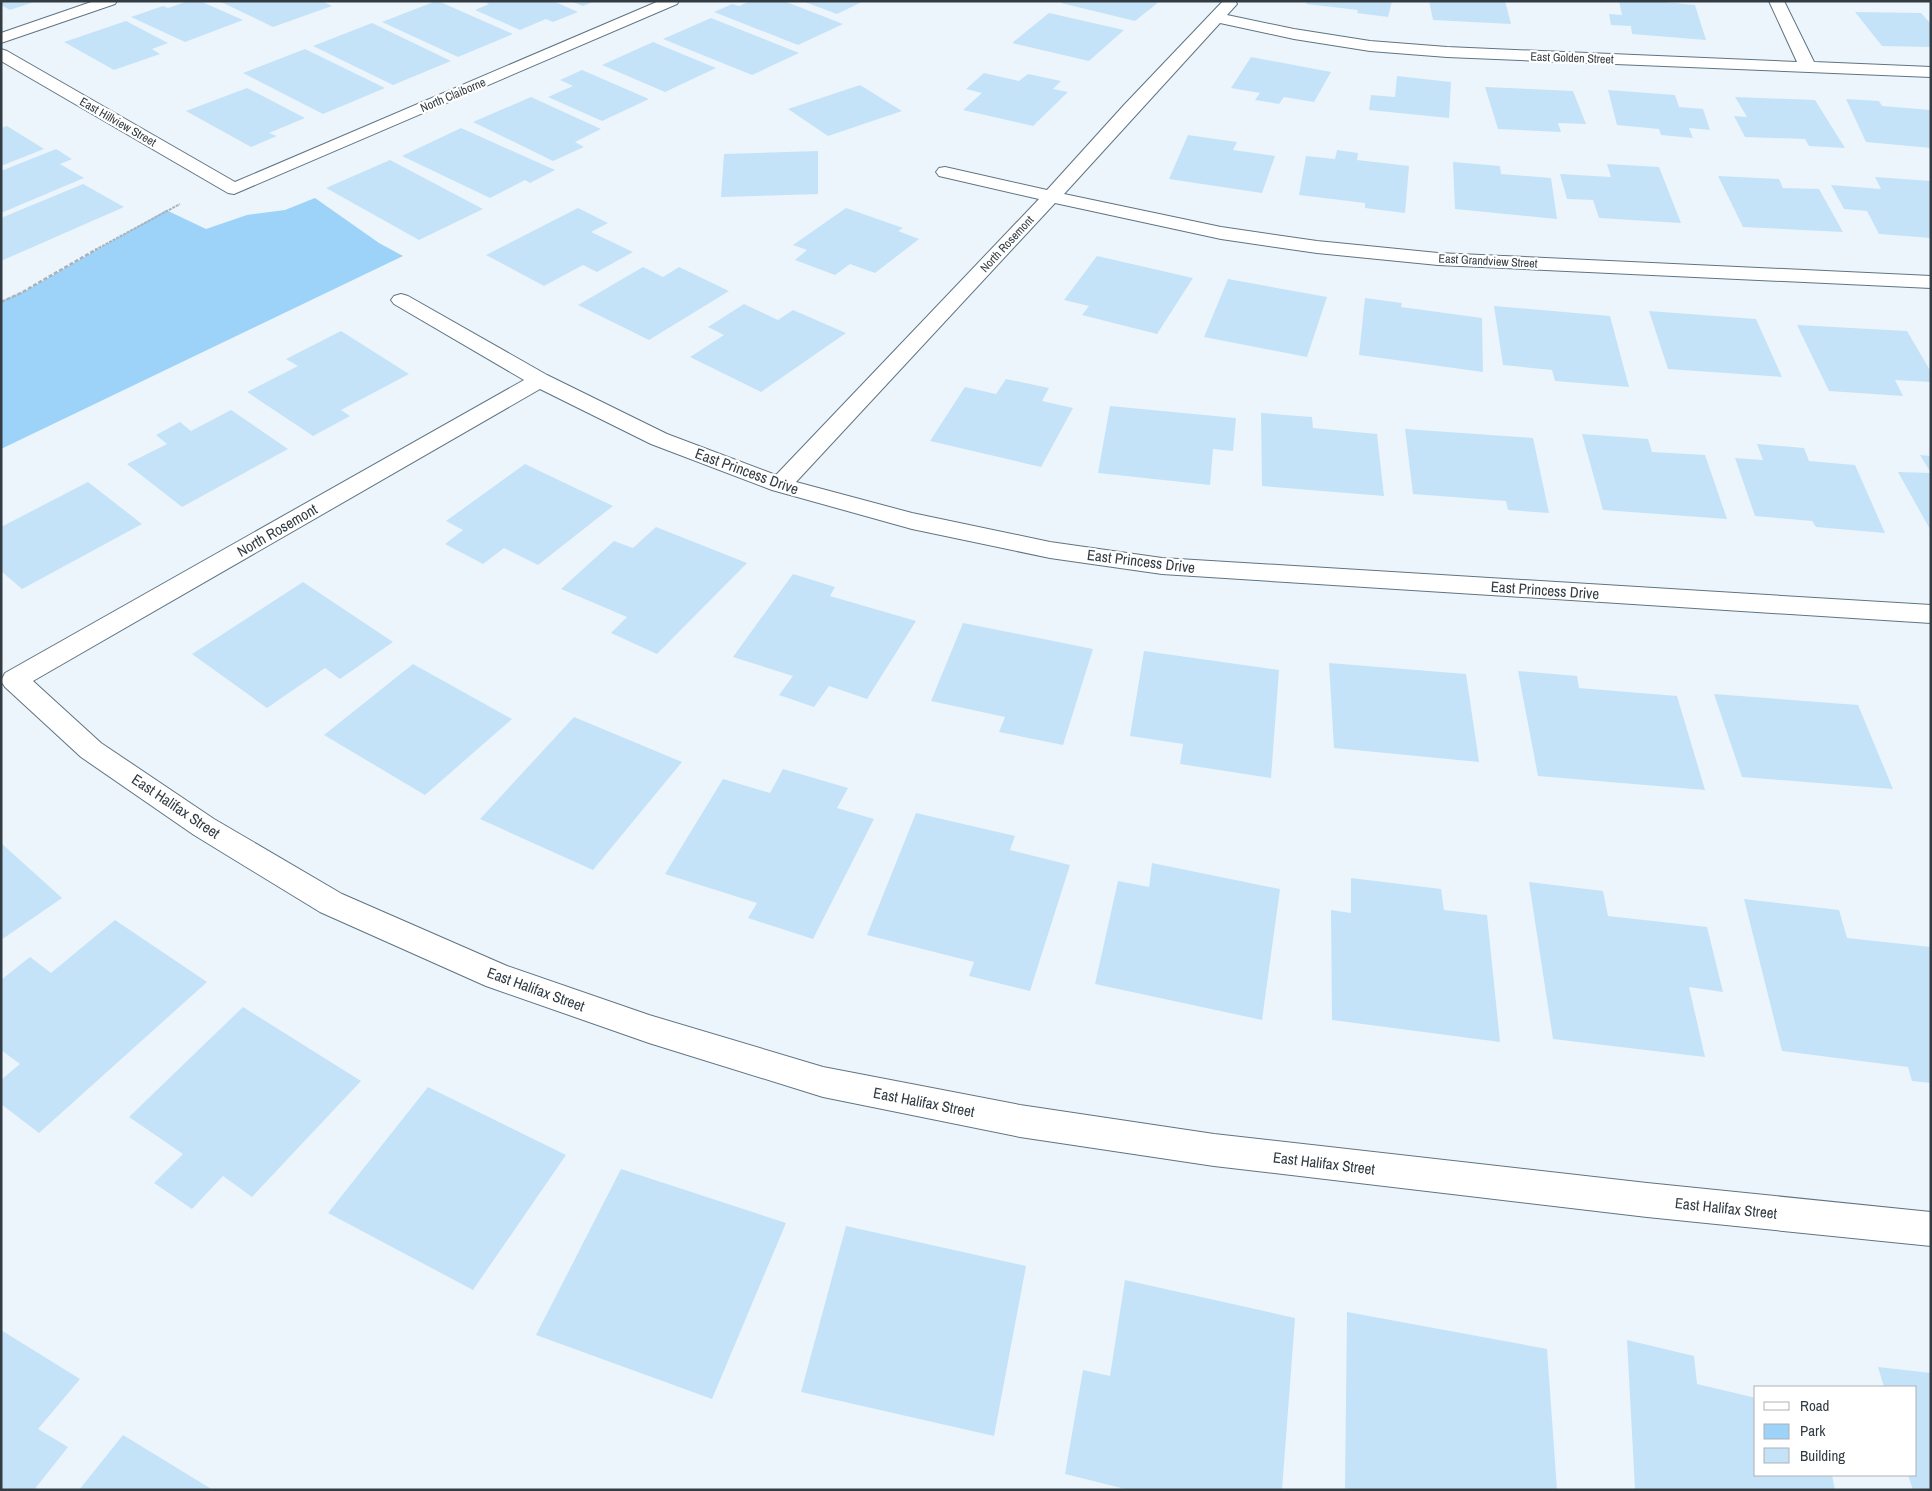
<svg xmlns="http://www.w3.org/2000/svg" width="1932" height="1491" viewBox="0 0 1932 1491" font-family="'Archivo Narrow',sans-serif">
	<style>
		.green { fill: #9dd3f9 }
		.building { fill: #c5e3f8 }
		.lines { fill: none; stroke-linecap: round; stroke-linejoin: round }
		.minor-casing { stroke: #5f7483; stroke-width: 2 }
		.path-far1 { stroke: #aab3ba; stroke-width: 2; stroke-dasharray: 3 1; stroke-linecap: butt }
		.path { stroke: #aab3ba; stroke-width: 2.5; stroke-dasharray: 4 2; stroke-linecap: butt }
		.minor { fill: #fff; fill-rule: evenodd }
		.labels { text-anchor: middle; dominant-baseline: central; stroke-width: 4.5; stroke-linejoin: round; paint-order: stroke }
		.far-street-label { font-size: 12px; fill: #323c42; stroke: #fff }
		.street-label { font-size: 15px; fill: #323c42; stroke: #fff }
	</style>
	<rect width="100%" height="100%" fill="#ecf5fc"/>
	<path class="green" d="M315,198L379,243L403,256L1,449V301L27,290L166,210L206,229L247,215L285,210Z"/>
	<g class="building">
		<path d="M1,1H34V2L10,10L1,5Z"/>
		<path d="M188,1H200L243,20L185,42L131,17L163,6L168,8Z"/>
		<path d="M219,1H322L332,6L273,27Z"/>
		<path d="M436,1H438L513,34L458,57L382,22Z"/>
		<path d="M482,1H553L578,12L553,22L546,19L520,30L475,10L489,4Z"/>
		<path d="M570,1H595L583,6Z"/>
		<path d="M750,1H784L843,24L798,45L714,12L732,4L739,6Z"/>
		<path d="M802,1H864L837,14Z"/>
		<path d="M1063,1H1160L1135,21L1061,3Z"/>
		<path d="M1307,1H1392L1388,17L1357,13L1358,10L1306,4Z"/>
		<path d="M1429,1H1505L1511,24L1433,20Z"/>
		<path d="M1619,1H1654L1695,5L1706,40L1632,34L1631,26L1611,25L1609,14L1622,15Z"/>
		<path d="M1855,12L1921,13L1931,24V47L1882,46Z"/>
		<path d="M1049,13L1124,30L1089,61L1012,43Z"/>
		<path d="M711,18L799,53L752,75L663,39Z"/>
		<path d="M126,21L168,43L152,49L160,54L114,70L64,42Z"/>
		<path d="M372,23L451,61L393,85L313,46Z"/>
		<path d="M653,42L716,68L665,92L602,65Z"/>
		<path d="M305,49L385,88L323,114L243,73Z"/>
		<path d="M1251,57L1331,72L1314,102L1284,97L1279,104L1255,100L1260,93L1231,88Z"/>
		<path d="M582,70L649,99L602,121L548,97L573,86L560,80Z"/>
		<path d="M984,73L1019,81L1028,74L1061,81L1053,89L1068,92L1033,126L963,110L982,93L966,89Z"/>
		<path d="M1397,76L1451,82L1449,118L1369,110L1371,95L1395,97Z"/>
		<path d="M860,85L902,111L828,136L788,109Z"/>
		<path d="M1485,87L1573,91L1586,124L1558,123L1561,132L1498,129Z"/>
		<path d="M247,88L305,118L269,133L277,136L251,147L186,111Z"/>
		<path d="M1608,90L1675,95L1679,107L1703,109L1710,130L1689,128L1693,138L1661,135L1659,129L1617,125Z"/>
		<path d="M531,97L601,129L575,142L584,147L553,161L473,122Z"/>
		<path d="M1735,97L1815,100L1845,148L1809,146L1805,139L1745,137L1734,116L1747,117Z"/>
		<path d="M1846,99L1879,101L1882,106L1931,110V148L1866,142Z"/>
		<path d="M7,126L44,149L1,166V128Z"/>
		<path d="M461,128L555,170L530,183L525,180L490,198L402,156Z"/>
		<path d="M1188,135L1237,142L1233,150L1275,156L1262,193L1169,179Z"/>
		<path d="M56,149L72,159L60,164L84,178L1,213V171Z"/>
		<path d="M1337,150L1358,153L1357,160L1409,166L1405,213L1365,208V203L1299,195L1306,156L1335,159Z"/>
		<path d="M818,151V194L721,197L724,154Z"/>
		<path d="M390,160L483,209L419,240L326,188Z"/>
		<path d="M1453,162L1500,166L1501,174L1551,178L1557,219L1455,209Z"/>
		<path d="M1607,164L1659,167L1681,223L1599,218L1593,200L1567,199L1560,174L1611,177Z"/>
		<path d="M1718,176L1779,179L1783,188L1819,189L1843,232L1743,227Z"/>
		<path d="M1875,177L1931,181V238L1879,234L1867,211L1844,209L1831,185L1881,189Z"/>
		<path d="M83,184L124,207L1,261V218Z"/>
		<path d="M578,208L608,223L591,232L633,252L597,272L583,265L544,286L486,255Z"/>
		<path d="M846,208L903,228L898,231L919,239L875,273L850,264L835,275L795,260L807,250L793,245Z"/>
		<path d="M1097,256L1193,278L1157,334L1082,315L1089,306L1064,300Z"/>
		<path d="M643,267L663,277L679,267L729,291L649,340L578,305Z"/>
		<path d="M1228,279L1327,297L1307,357L1204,337Z"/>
		<path d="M1365,298L1402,303L1401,307L1482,318L1483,372L1359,355Z"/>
		<path d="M744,304L778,320L793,310L846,333L761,392L690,357L724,335L708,327Z"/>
		<path d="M1494,306L1610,316L1629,387L1555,381L1552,370L1503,365Z"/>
		<path d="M1649,311L1756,319L1782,377L1668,369Z"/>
		<path d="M1797,325L1907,331L1931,372V382L1895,380L1903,396L1829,391Z"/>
		<path d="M341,331L409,374L341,410L350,416L313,436L247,392L298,366L286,359Z"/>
		<path d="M1006,379L1049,388L1042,401L1073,408L1041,467L930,441L965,387L996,394Z"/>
		<path d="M1110,406L1236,418L1233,451L1213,449L1210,485L1098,473Z"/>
		<path d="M231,410L288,449L182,507L127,464L167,444L156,435L180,422L191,431Z"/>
		<path d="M1261,413L1312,417L1313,428L1377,434L1384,496L1262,486Z"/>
		<path d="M1405,429L1533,438L1549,513L1508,510L1506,501L1413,494Z"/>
		<path d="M1582,434L1648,439L1652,452L1705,455L1727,519L1603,510Z"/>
		<path d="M1757,444L1804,448L1809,461L1855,465L1885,533L1816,527L1812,521L1755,516L1735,458L1763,460Z"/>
		<path d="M1920,455L1931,456V473Z"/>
		<path d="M525,464L613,506L538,565L504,548L483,564L445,544L463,530L446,521Z"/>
		<path d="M1898,472L1931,473V531Z"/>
		<path d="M88,482L142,524L22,589L1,571V527Z"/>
		<path d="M656,527L747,563L657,654L611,633L627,617L561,589L614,541L633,548Z"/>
		<path d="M793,574L835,587L830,596L916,621L867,699L829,686L814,707L779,695L793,676L733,657Z"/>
		<path d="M303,582L393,642L340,679L325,668L267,708L192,654Z"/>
		<path d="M963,623L1093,649L1063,745L999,732L1005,717L931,701Z"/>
		<path d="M1144,651L1279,670L1271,778L1180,764L1183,744L1130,736Z"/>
		<path d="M1329,663L1466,674L1479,762L1334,748Z"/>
		<path d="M413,664L512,719L425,795L324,735Z"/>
		<path d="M1518,671L1577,676L1579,688L1677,696L1705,790L1538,776Z"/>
		<path d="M1714,694L1858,705L1893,789L1742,777Z"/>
		<path d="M574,717L682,762L593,870L480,819Z"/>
		<path d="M783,769L848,788L837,808L874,819L813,939L748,918L757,903L665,874L723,779L770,793Z"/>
		<path d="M916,813L1015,836L1010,850L1070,865L1030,991L969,976L974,962L867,935Z"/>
		<path d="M1,843L62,898L1,940Z"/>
		<path d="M1152,863L1280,889L1262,1020L1095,984L1118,881L1149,887Z"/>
		<path d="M1351,878L1441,889L1444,910L1487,915L1500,1042L1332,1020L1331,910L1351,913Z"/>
		<path d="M1529,882L1603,891L1608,916L1707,927L1723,992L1689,987L1705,1057L1553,1039Z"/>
		<path d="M1744,899L1839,910L1847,938L1931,947V1083L1912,1081L1908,1067L1782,1051Z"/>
		<path d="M115,920L207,982L39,1133L1,1104V1080L20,1064L1,1050V980L30,957L51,973Z"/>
		<path d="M243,1007L361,1081L252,1197L223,1176L192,1209L154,1183L183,1154L129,1117Z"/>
		<path d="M428,1087L566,1155L473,1290L328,1213Z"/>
		<path d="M621,1169L786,1223L712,1399L536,1335Z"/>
		<path d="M846,1226L1026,1266L994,1436L801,1392Z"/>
		<path d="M1125,1280L1295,1318L1282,1490H1129L1065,1474L1083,1370L1110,1376Z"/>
		<path d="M1347,1312L1547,1349L1557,1490H1353L1345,1488Z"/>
		<path d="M1,1330L80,1379L38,1429L68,1447L34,1490H1Z"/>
		<path d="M1627,1340L1694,1356L1697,1384L1756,1398V1475H1832L1835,1490H1635Z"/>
		<path d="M1878,1367L1931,1373V1490H1913L1908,1475H1916V1387H1884Z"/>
		<path d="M123,1435L213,1490H79Z"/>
	</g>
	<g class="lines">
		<g class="minor-casing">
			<g id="minor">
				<path d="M94,1H117L115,4L1,43V33Z"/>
				<path d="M659,1H679L677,4L234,194L228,193L1,61V49L7,51L235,182Z"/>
				<path d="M1223,1H1235L1237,4L1227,15L1294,29L1370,41L1447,47L1797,62L1769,1H1784L1814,62L1931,67V77L1447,57L1370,51L1294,39L1220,23L1064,194L1221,227L1317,241L1438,253L1931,276V288L1438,265L1317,253L1221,239L1055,203L796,482L912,513L1050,542L1162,558L1931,605V623L1162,574L1050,558L912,529L772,490L651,444L540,389L33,681L101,743L214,819L342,894L507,966L649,1015L823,1067L1020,1105L1214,1134L1647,1183L1931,1212V1246L1647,1217L1214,1166L1020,1137L823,1097L649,1043L486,986L320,912L194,835L81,757L5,687L1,681L5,673L524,380L394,304L391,300L394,296L401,294L408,296L547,375L667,434L776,475L1039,199L939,176L936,172L939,168L945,167L1047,190L1124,105Z"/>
			</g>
		</g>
		<path class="path-far1" d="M95,250L180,204"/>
		<path class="path" d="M1,302L21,293L97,249"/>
		<use href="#minor" class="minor"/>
	</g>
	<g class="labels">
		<g class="far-street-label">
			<text transform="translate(1572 58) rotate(2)">East Golden Street</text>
			<text transform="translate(453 95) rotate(-23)">North Claiborne</text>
			<text transform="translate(118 122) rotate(30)">East Hillview Street</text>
			<text transform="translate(1007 244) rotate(-47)">North Rosemont</text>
			<text transform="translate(1488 261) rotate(3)">East Grandview Street</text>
		</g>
		<g class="street-label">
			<text transform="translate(747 471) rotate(20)">East Princess Drive</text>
			<text transform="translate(277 530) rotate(-30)">North Rosemont</text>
			<text transform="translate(1141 561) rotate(7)">East Princess Drive</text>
			<text transform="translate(1545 590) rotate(4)">East Princess Drive</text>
			<text transform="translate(176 806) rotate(34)">East Halifax Street</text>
			<text transform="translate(536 989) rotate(20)">East Halifax Street</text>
			<text transform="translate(924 1102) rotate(11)">East Halifax Street</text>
			<text transform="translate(1324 1163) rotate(7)">East Halifax Street</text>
			<text transform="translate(1726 1208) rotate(6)">East Halifax Street</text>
		</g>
	</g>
	<rect width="1932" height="1491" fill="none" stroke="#323c42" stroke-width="5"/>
	<rect x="1754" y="1386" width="162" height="90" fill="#ffffff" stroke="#adb1b3"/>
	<rect x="1764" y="1402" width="25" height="8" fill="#ffffff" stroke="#adb1b3"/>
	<text x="1800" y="1411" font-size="15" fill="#323c42">Road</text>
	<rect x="1764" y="1424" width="25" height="15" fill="#9dd3f9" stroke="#adb1b3"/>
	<text x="1800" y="1436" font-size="15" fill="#323c42">Park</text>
	<rect x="1764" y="1448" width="25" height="15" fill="#c5e3f8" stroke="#adb1b3"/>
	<text x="1800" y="1461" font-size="15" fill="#323c42">Building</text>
</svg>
